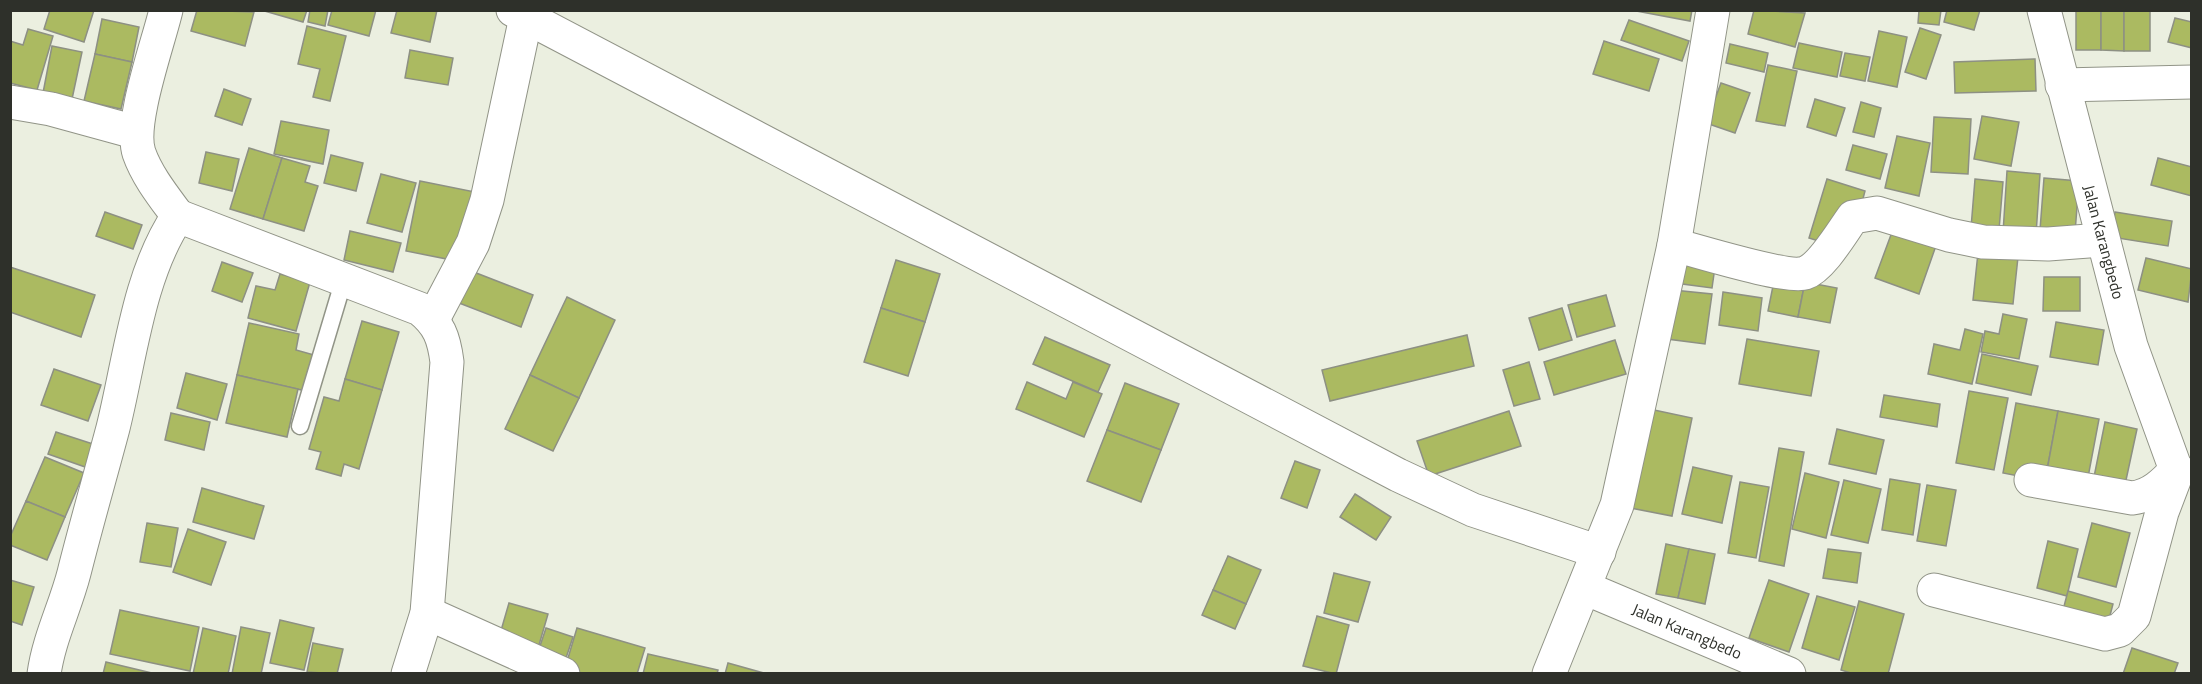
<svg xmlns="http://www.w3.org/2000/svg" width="2202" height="684" viewBox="0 0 2202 684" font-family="'Titillium Web',sans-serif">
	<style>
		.building { fill: #abba61; stroke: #8d9083; stroke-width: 1.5 }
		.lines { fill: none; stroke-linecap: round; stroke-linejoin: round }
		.service-casing { stroke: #919487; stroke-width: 19 }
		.minor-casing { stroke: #919487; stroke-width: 35 }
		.service { stroke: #fff; stroke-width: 16 }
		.minor { stroke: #fff; stroke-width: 33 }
		.labels { text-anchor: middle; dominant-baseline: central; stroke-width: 4.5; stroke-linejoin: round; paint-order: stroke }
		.street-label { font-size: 16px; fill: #2e302a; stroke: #fff }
	</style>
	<rect width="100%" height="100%" fill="#ebefe0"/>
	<g class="building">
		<path d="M50,10H94L84,42L44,29Z"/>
		<path d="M197,10L254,12L245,46L191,31Z"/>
		<path d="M261,10H307L303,22Z"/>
		<path d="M310,10H328L325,26L308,22Z"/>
		<path d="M332,10H376L369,36L328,25Z"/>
		<path d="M397,10H437L430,42L391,33Z"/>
		<path d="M1631,10H1692L1690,21Z"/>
		<path d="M1754,10L1805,13L1795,47L1748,34Z"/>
		<path d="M1919,10H1941L1939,25L1918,23Z"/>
		<path d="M1947,10H1980L1974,30L1944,22Z"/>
		<rect x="2076" y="10" width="25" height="40"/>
		<path d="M2101,10H2124V51L2101,50Z"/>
		<rect x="2124" y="10" width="26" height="41"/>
		<path d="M2175,18L2192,22V48L2168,42Z"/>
		<path d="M102,19L139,27L132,62L95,54Z"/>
		<path d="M1629,20L1689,41L1682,61L1621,40Z"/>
		<path d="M307,26L346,36L330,101L313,97L320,69L298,64Z"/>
		<path d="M1920,28L1941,35L1926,79L1905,72Z"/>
		<path d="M28,29L53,36L37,90L10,83V41L23,45Z"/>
		<path d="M1879,31L1907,37L1897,87L1868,81Z"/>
		<path d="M1604,41L1659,59L1649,91L1593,74Z"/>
		<path d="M1799,43L1842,52L1837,77L1793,68Z"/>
		<path d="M1730,44L1768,53L1764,72L1726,63Z"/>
		<path d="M52,46L82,52L72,99L43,93Z"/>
		<path d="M410,50L453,58L448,85L405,78Z"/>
		<path d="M1845,53L1870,57L1865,81L1840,76Z"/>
		<path d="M95,54L132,62L121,109L84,101Z"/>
		<path d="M2035,59L2036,91L1955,93L1954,62Z"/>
		<path d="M1768,65L1797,71L1785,126L1756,121Z"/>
		<path d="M1721,83L1750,93L1735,133L1706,123Z"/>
		<path d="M224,89L251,99L242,125L215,116Z"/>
		<path d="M1815,99L1845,108L1836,136L1807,127Z"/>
		<path d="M1861,102L1881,108L1874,137L1853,132Z"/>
		<path d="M1982,116L2019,122L2011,166L1974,159Z"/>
		<path d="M1934,117L1971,119L1968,174L1931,172Z"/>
		<path d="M281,121L329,130L323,164L274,154Z"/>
		<path d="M1897,136L1930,143L1919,196L1885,188Z"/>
		<path d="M1853,145L1887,154L1880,179L1846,170Z"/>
		<path d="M249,148L282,158L263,219L230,209Z"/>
		<path d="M206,152L239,159L232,191L199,183Z"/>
		<path d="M331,155L363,163L356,191L324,183Z"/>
		<path d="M282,158L310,166L305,182L318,186L304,231L263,219Z"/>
		<path d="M2158,158L2192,167V196L2151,185Z"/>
		<path d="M2007,171L2040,174L2036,235L2003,233Z"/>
		<path d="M381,174L416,183L402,232L367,223Z"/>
		<path d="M2044,178L2079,181L2075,233L2040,230Z"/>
		<path d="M1827,179L1865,191L1859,214L1831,245L1809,238Z"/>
		<path d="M1975,179L2003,182L1999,230L1971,228Z"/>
		<path d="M420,181L475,192L462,262L406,251Z"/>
		<path d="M105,212L142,225L133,249L96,236Z"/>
		<path d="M2115,212L2172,221L2168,246L2111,237Z"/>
		<path d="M1895,224L1938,240L1919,294L1875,278Z"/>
		<path d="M350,231L401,243L393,272L344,260Z"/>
		<path d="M1978,253L2018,257L2013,304L1973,300Z"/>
		<path d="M1679,255L1716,260L1712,288L1675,283Z"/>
		<path d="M2146,258L2192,269L2188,302L2138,290Z"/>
		<path d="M896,260L940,274L925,322L881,308Z"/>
		<path d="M222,262L253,273L242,302L212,291Z"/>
		<path d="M10,267L95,295L81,337L10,312Z"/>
		<path d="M466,269L533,295L521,327L454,301Z"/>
		<path d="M280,274L310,282L296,331L248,318L256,286L275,290Z"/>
		<path d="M1775,276L1805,282L1798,317L1768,311Z"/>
		<path d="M2044,277H2080V311H2043Z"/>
		<path d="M1805,282L1837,288L1830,323L1798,317Z"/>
		<path d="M1673,290L1712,294L1705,344L1667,339Z"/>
		<path d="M1723,292L1762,298L1758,331L1719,325Z"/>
		<path d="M1606,295L1615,326L1577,337L1568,305Z"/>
		<path d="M567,297L615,320L579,398L530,375Z"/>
		<path d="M881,308L925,322L908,376L864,362Z"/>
		<path d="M1562,308L1572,340L1539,350L1529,318Z"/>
		<path d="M2003,314L2027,319L2019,359L1981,352L1985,331L1999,334Z"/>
		<path d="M362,321L399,332L382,390L345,379Z"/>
		<path d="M2056,322L2104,330L2098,365L2050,357Z"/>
		<path d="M249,323L299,334L296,350L314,355L306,391L237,375Z"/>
		<path d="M1965,329L1983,334L1972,384L1928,374L1934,344L1960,350Z"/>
		<path d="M1467,335L1474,366L1330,401L1322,370Z"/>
		<path d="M1045,337L1110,365L1098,392L1033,364Z"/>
		<path d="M1747,339L1819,351L1811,396L1739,384Z"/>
		<path d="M1615,340L1626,374L1554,395L1544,362Z"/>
		<path d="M1982,354L2038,366L2031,395L1976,383Z"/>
		<path d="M1529,362L1540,399L1514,406L1503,370Z"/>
		<path d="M54,369L101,385L88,421L41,405Z"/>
		<path d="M186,373L227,384L217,420L177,408Z"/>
		<path d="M237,375L298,389L287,437L226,423Z"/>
		<path d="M530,375L579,398L553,451L505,429Z"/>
		<path d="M345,379L382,390L359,469L344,464L341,476L316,469L321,452L309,449L324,397L339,401Z"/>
		<path d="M1027,382L1066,399L1073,382L1102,394L1084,437L1016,409Z"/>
		<path d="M1125,383L1179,404L1161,450L1107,430Z"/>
		<path d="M1969,391L2008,398L1994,470L1956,463Z"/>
		<path d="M1884,395L1940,404L1937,427L1880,417Z"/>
		<path d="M2016,403L2058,411L2045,481L2003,473Z"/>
		<path d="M1640,407L1692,418L1672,516L1620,506Z"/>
		<path d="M1509,411L1521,446L1429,476L1417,441Z"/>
		<path d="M2058,411L2099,419L2086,488L2045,481Z"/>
		<path d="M171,413L210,422L204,450L165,440Z"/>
		<path d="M2105,422L2137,429L2123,494L2092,487Z"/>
		<path d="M1837,429L1884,440L1876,474L1829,464Z"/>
		<path d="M1107,430L1161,450L1141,502L1087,481Z"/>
		<path d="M56,432L96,445L88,468L48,454Z"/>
		<path d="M1779,448L1804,452L1784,566L1759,561Z"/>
		<path d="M45,457L84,473L65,517L26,501Z"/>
		<path d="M1295,461L1320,470L1307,508L1281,498Z"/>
		<path d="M1693,467L1732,476L1722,523L1682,514Z"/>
		<path d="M1805,473L1839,482L1826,538L1792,529Z"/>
		<path d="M1890,479L1920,484L1913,535L1882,530Z"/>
		<path d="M1844,480L1881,489L1868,543L1831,535Z"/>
		<path d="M1740,482L1769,487L1756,558L1728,553Z"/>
		<path d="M1927,485L1956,490L1946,546L1917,541Z"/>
		<path d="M202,488L264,506L254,539L193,522Z"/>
		<path d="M1355,494L1391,517L1376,540L1340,517Z"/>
		<path d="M26,501L65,517L47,560L10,545V537Z"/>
		<path d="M147,523L178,528L171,567L140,562Z"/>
		<path d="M2092,523L2130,533L2116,587L2078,577Z"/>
		<path d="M188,529L226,542L211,585L173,572Z"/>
		<path d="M2048,541L2078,549L2067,596L2037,588Z"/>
		<path d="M1666,544L1689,549L1678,598L1656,594Z"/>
		<path d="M1689,549L1715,554L1705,604L1678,598Z"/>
		<path d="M1828,549L1861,553L1857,583L1823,578Z"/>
		<path d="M1228,556L1261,570L1246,604L1213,590Z"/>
		<path d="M1334,573L1370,582L1358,622L1324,613Z"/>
		<path d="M10,580L34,587L22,625L10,621Z"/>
		<path d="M1769,580L1809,594L1789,652L1749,638Z"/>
		<path d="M1213,590L1246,604L1235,629L1202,615Z"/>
		<path d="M2068,591L2113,604L2107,627L2062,614Z"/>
		<path d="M1817,596L1855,607L1839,660L1802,648Z"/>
		<path d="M1859,601L1904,614L1888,674H1854L1841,670Z"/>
		<path d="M509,603L548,614L539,645L500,634Z"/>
		<path d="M120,610L199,627L190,671L110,654Z"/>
		<path d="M1317,616L1349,625L1336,674L1303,666Z"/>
		<path d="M280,620L314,628L304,670L270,663Z"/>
		<path d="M241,627L270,633L261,674H232Z"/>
		<path d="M203,628L236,636L228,674H193Z"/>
		<path d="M546,628L573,637L564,664L537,655Z"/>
		<path d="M577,628L645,648L637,674H583L565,668Z"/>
		<path d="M313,643L343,649L337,674L307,672Z"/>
		<path d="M2132,648L2178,663L2174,674H2123Z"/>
		<path d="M648,654L718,670L717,674H643Z"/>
		<path d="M106,662L156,674H103Z"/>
		<path d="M728,663L767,674H725Z"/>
	</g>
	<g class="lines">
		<g class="service-casing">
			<path id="service" d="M300,426L344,279"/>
		</g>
		<g class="minor-casing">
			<g id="minor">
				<path d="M166,10C158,44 129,123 139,153C147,176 164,197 178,216"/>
				<path d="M513,10L1398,475L1473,510L1599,552"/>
				<path d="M2062,85L2192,82"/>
				<path d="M10,102L51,109L135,132"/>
				<path d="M1674,245C1698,251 1786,279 1805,273C1822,267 1842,232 1853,217L1877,213L1949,235L1983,242L2048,244L2102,240"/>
				<path d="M433,319L473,243L487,200L526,17"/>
				<path d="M2031,480L2132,498C2151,496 2164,483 2176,470L2131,346L2044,10"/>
				<path d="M1585,588L1789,674"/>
				<path d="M1934,590L2105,634L2120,630L2134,616L2162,512L2178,470"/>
				<path d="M427,613L563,674"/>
				<path d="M44,674C49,638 65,608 74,573C86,525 100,477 113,428C130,360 138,275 178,216L420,309C439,324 444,338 447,362L427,613L408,674"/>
				<path d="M1549,674L1617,505L1674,245L1713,10"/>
			</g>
		</g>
		<use href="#service" class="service"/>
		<use href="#minor" class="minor"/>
	</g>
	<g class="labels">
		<g class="street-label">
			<text transform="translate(2104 242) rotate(75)">Jalan Karangbedo</text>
			<text transform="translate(1687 631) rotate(23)">Jalan Karangbedo</text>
		</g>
	</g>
	<rect width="2202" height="684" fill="none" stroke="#2e302a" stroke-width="24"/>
</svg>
